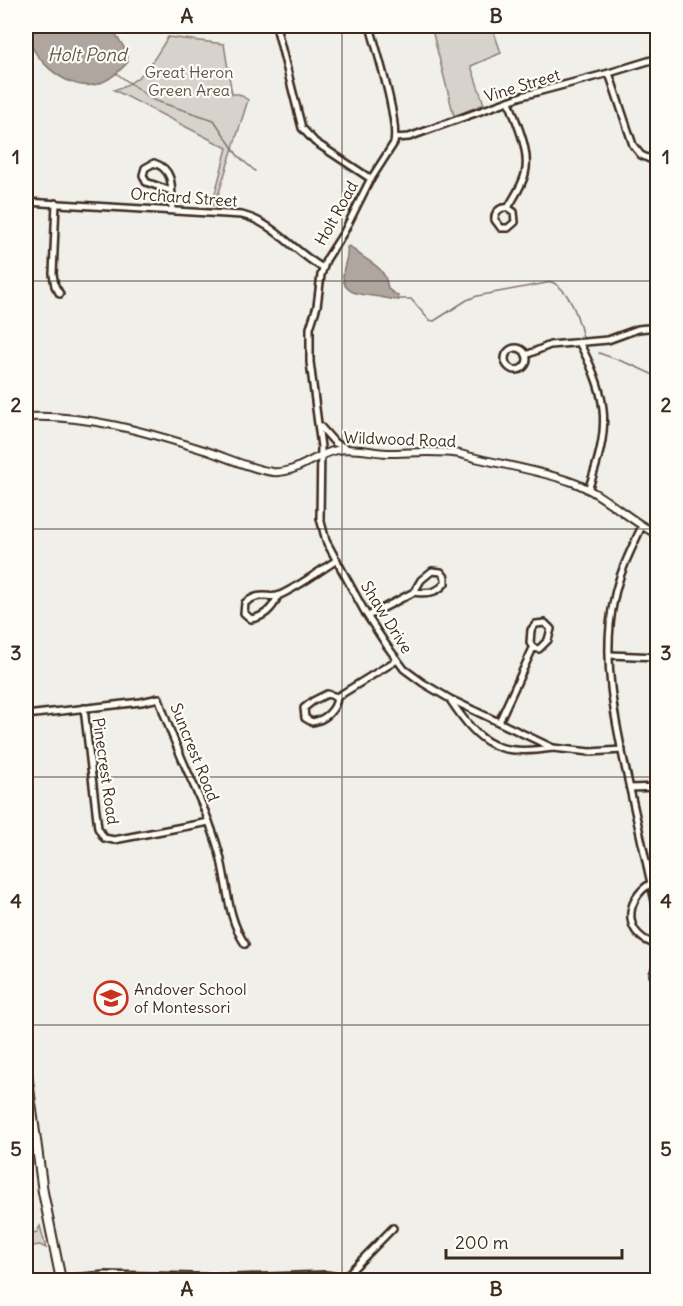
<svg xmlns="http://www.w3.org/2000/svg" width="683" height="1306" viewBox="0 0 683 1306" font-family="Delius,sans-serif">
	<style>
		.green { fill: #d7d2cc; stroke: #897e75; stroke-width: 1.5 }
		.water { fill: #aea69f; stroke: #80746b; stroke-width: 1.5 }
		.lines { fill: none; stroke-linecap: round; stroke-linejoin: round }
		.stream { stroke: #80746b; stroke-width: 1.5 }
		.minor-casing { stroke: #3b2a1e; stroke-width: 10 }
		.tertiary-casing { stroke: #3b2a1e; stroke-width: 10 }
		.primary-casing { stroke: #3b2a1e; stroke-width: 12 }
		.minor { stroke: #fdfcf7; stroke-width: 5 }
		.tertiary { stroke: #fdfcf7; stroke-width: 6 }
		.primary { stroke: #fdfcf7; stroke-width: 8 }
		.grid { fill: none; stroke: #3b2a1e; stroke-width: 1.5; stroke-opacity: 0.55 }
		.labels { text-anchor: middle; dominant-baseline: central; stroke-width: 4.5; stroke-linejoin: round; paint-order: stroke }
		.park-label { font-size: 16px; fill: #62544a; stroke: #fdfcf7 }
		.street-label { font-size: 16px; fill: #3b2a1e; stroke: #fdfcf7 }
		.poi-label { font-size: 16px; fill: #3b2a1e; stroke: #fdfcf7; text-anchor: start }
		.water-label { font-size: 18px; font-style: italic; fill: #63554b; stroke: #fdfcf7 }
		.neatline { fill: none; stroke: #3b2a1e; stroke-width: 2 }
		.grid-label { font-size: 20px; text-anchor: middle; font-weight: bold; fill: #3b2a1e }
	</style>
	<rect width="100%" height="100%" fill="#f1efea"/>
	<filter id="ink" filterUnits="userSpaceOnUse"><feTurbulence type="fractalNoise" baseFrequency=".0167" numOctaves="2"/><feDisplacementMap in="SourceGraphic" scale="12" xChannelSelector="R" yChannelSelector="G"/><feConvolveMatrix kernelMatrix="1 2 1 2 8 2 1 2 1" color-interpolation-filters="sRGB"/></filter>
	<g filter="url(#ink)">
		<g class="green">
			<path d="M431,26H492L501,53L471,66L484,104L454,116Z"/>
			<path d="M168,37L224,44L232,94H239L248,100L215,205H212L227,148L114,90C146,79 151,63 168,37Z"/>
			<path d="M40,1226L46,1248L40,1245L26,1247V1234L37,1232Z"/>
		</g>
		<g class="water">
			<path d="M26,26H112C117,41 127,45 128,62C119,72 107,83 93,85C64,90 26,54 26,26Z"/>
			<path d="M350,246C365,263 385,262 388,289L398,296L399,300C392,300 386,298 380,297C366,294 342,297 343,275C343,264 349,259 347,247Z"/>
		</g>
		<g class="lines">
			<g class="stream">
				<path d="M116,73L153,100L214,120L238,156L255,171"/>
				<path d="M400,299H411L429,320L434,321L467,300L477,296L552,282C570,290 579,320 583,338"/>
				<path d="M599,353L632,365L658,377"/>
				<path d="M651,447L658,442"/>
			</g>
			<g class="minor-casing">
				<g id="minor">
					<path d="M276,26L302,128L315,142L371,179"/>
					<path d="M370,26C377,52 399,120 394,143L369,182L344,232L326,260L321,275L317,306L310,328V362L321,447L320,518L326,541L366,614L387,646L404,669L423,683L450,699L553,748L590,752L622,750"/>
					<path d="M609,73L633,145L641,155L658,163"/>
					<path d="M395,138L409,137L522,96L609,73L658,58"/>
					<path d="M171,191L146,182L143,175L145,168L154,163C176,170 171,191 172,209"/>
					<path d="M26,202L242,215C275,223 294,252 323,268"/>
					<path d="M56,203L53,274L55,286L60,294"/>
					<path d="M508,208L514,212L515,222L508,228H501L495,220C494,212 500,207 508,208C514,197 522,186 525,174C531,151 516,123 509,101"/>
					<path d="M580,344C610,402 610,428 588,490"/>
					<circle cx="516" cy="359" r="11"/>
					<path d="M526,355L550,345L608,340L638,329L658,327"/>
					<path d="M320,426L335,443L347,448"/>
					<path d="M642,526C631,550 619,573 614,599C601,659 615,721 628,780C638,825 648,870 658,915"/>
					<path d="M278,596C273,608 264,617 251,619L244,613L245,603C262,590 269,600 280,595C300,586 319,571 337,560"/>
					<path d="M368,616L414,592L421,580L432,571L441,572L445,577V583C438,593 426,594 414,592"/>
					<path d="M610,655L658,657"/>
					<path d="M337,697L327,694L313,701L304,708L305,718L312,722C325,720 336,710 337,697L397,660"/>
					<path d="M451,701C481,746 498,756 553,748"/>
					<path d="M84,708L98,828L104,838L114,840L209,822"/>
					<path d="M26,715L141,702L159,698C174,751 204,798 219,852C228,883 226,916 245,944"/>
					<path d="M499,722L533,648L539,649L548,640L551,629L545,623L536,624L531,630L530,643L533,648"/>
					<path d="M630,788L658,787"/>
					<path d="M651,883C623,901 623,936 658,945"/>
					<path d="M653,975L658,960"/>
					<path d="M344,1278L393,1228"/>
					<path d="M52,1280L105,1275L236,1278L326,1275L340,1277L349,1280"/>
				</g>
			</g>
			<g class="tertiary-casing">
				<path id="tertiary" d="M26,417C85,414 147,432 204,450C226,457 250,469 273,472C297,474 315,454 337,450C353,447 371,452 387,453C411,453 435,450 460,454C496,464 535,469 572,482C601,492 629,520 658,535"/>
			</g>
			<g class="primary-casing">
				<path id="primary" d="M26,1066L43,1192L61,1280"/>
			</g>
			<use href="#minor" class="minor"/>
			<use href="#tertiary" class="tertiary"/>
			<use href="#primary" class="primary"/>
		</g>
	</g>
	<path class="grid" d="M342,26V1280M26,281H658M26,529H658M26,777H658M26,1025H658"/>
	<defs>
		<g id="school-ring" transform="scale(1.725)"><circle r="9.5" fill="#fdfcf7" stroke="#c8321e" stroke-width="1.5"/><path d="M0-5L7-2L0 1L-7-2ZM-4 1L0 2.5L4 1V4Q0 6-4 4Z" fill="#c8321e"/></g>
	</defs>
	<g fill-rule="evenodd">
		<use href="#school-ring" x="111" y="998"/>
	</g>
	<g class="labels">
		<g class="park-label">
			<text x="189" y="72">Great Heron<tspan x="189" dy="18">Green Area</tspan></text>
		</g>
		<g class="street-label">
			<text transform="translate(522 85) rotate(-17)">Vine Street</text>
			<text transform="translate(184 197) rotate(4)">Orchard Street</text>
			<text transform="translate(336 213) rotate(-61)">Holt Road</text>
			<text transform="translate(400 439) rotate(2)">Wildwood Road</text>
			<text transform="translate(387 617) rotate(58)">Shaw Drive</text>
			<text transform="translate(195 752) rotate(68)">Suncrest Road</text>
			<text transform="translate(106 771) rotate(82)">Pinecrest Road</text>
		</g>
		<g class="poi-label">
			<text x="134" y="989">Andover School<tspan x="134" dy="18">of Montessori</tspan></text>
		</g>
		<g class="water-label">
			<text x="87" y="54">Holt Pond</text>
		</g>
	</g>
	<rect width="683" height="1306" fill="none" stroke="#fdfcf7" stroke-width="66"/>
	<path d="M446 1249v9h176v-9" fill="none" stroke="#3b2a1e" stroke-width="3"/>
	<text x="455" y="1249" font-size="18" fill="#3b2a1e" stroke="#fdfcf7" stroke-width="4.5" paint-order="stroke">200 m</text>
	<rect x="33" y="33" width="617" height="1240" class="neatline"/>
	<g class="grid-label">
		<text x="187" y="23">A</text>
		<text x="496" y="23">B</text>
		<text x="16" y="164">1</text>
		<text x="666" y="164">1</text>
		<text x="16" y="412">2</text>
		<text x="666" y="412">2</text>
		<text x="16" y="660">3</text>
		<text x="666" y="660">3</text>
		<text x="16" y="908">4</text>
		<text x="666" y="908">4</text>
		<text x="16" y="1156">5</text>
		<text x="666" y="1156">5</text>
		<text x="187" y="1296">A</text>
		<text x="496" y="1296">B</text>
	</g>
</svg>
